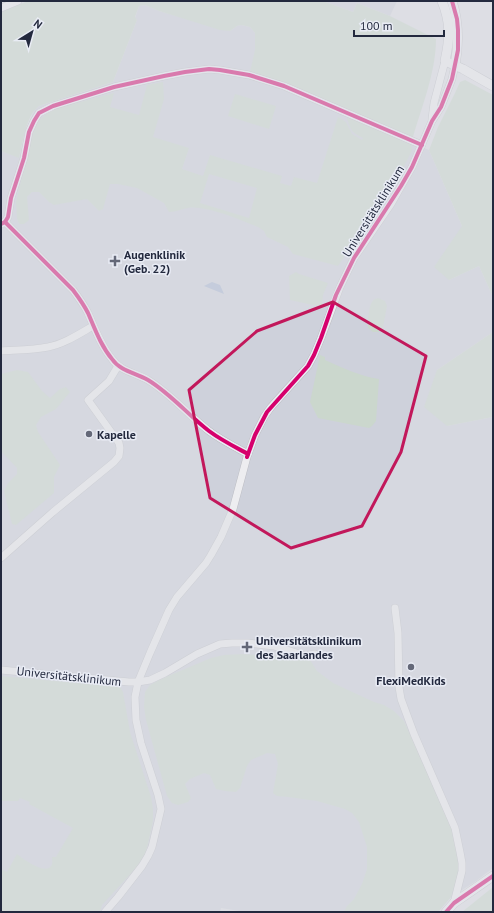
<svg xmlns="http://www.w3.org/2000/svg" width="494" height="913" viewBox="0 0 494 913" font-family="'PT Sans',sans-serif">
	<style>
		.built { fill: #ced1db }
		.green { fill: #cbd7cd; fill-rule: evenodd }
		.water { fill: #a8b6d2 }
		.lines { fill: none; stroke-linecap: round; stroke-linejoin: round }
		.minor-casing { stroke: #bbbcc2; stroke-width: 8 }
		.tertiary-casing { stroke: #bbbcc2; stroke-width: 10 }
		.minor { stroke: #ededf0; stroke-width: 7 }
		.tertiary { stroke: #ededf0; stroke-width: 9 }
		.cycleway-casing { stroke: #e9ecf5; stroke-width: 6 }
		.cycleway { stroke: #d6006c; stroke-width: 4 }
		.marked { fill: none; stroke: #c2185b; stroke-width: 3; stroke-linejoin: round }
		.poi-dot { fill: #646878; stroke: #e9ecf5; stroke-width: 1.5 }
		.labels { text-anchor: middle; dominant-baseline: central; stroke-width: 3; stroke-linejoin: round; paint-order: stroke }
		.street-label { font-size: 12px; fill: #23293e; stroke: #e9ecf5 }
		.poi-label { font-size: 12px; font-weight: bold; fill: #23293e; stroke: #e9ecf5; text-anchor: start }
	</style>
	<rect width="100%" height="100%" fill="#dddee4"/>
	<g class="built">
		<path d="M323,1H397L390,16L357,3L353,12Z"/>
		<path d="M145,5L159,11L230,31L237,26L241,25L250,27L255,33V50L320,98L413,137L411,143L429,150L462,226L449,280L479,266L493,297V332L437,370L447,426L493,417V868L476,881L451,897L438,912H245L221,908L220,912H1V151L19,157L27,127L33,113L36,108L39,106L113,82L137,20L135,18L139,6Z"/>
	</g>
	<g class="green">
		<path d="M28,1H323L353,12L357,3L390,16L436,39C436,72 422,106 413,137L320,98L250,72L255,50V33L250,27L241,25L237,26L230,31L220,30L159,11L145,5L139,6L135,17L137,20L113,82L39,106C26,115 23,143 19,158L1,151V12Z"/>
		<path d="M465,80L493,95V297L479,266L449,280L434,267L462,226L429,150L438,127L455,93L460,82Z"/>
		<path d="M163,82L164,99L153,137L189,148L182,169L203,176L210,155L282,176L280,183L291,186L294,177L317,183L338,117L346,122L352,134L362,140L363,138C359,136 353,133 351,129C349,126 349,123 347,119L348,116L411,143L412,150L399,177L338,266L293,254L288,247L267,237L264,231L258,227C240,220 206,205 188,208C181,209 176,212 169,212L164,203L137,188L118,184H110L103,209L99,211L87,199L54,205L49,202L39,192H32L27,197L29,220L24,224H19L17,218L16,202L32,134L39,120L49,112L57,108L114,93L110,107L139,115L147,85ZM209,174L257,188L249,218L200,203Z"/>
		<path d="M235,94L276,106L269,129L228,116Z"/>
		<path d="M296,272L299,274L328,283L323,295L322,307L290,300L289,276Z"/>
		<path d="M378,298L385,301L387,306L383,327L381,330L378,332H373L368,328C367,323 369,306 372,302C374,299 375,299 378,298Z"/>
		<path d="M493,332V417L447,426L424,407L437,370Z"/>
		<path d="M320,355L325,357V360C343,368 360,376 379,379L376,421L372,426L369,428L318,418L310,402Z"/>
		<path d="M17,370L28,372L42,391L50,398L60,389L66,387L70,392L56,409L41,417L36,425L38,432L60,465L54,477V493L16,525L12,524L4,491L8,483L17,474V468L1,451V374Z"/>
		<path d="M243,654L300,658L310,660L317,671L333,683L374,702L384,705L394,711L404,721L453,830L460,864L456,883L451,897L438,912H344L347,906L354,899L362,884L367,869V847L359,822L352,813L345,809L317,801L288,797L277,796L273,793L278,764L275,754L267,753L251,760L247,766L240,788L236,792L225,791L216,789L210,775L204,773L190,779L185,784L191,798L188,802L178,805L172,803L167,796L146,720L144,707L145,692L150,685L161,679L211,658L224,655Z"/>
		<path d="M1,676L120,687L123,692L130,732L151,797L153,809V821L148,844L145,855L136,868L102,905L100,912H1V869L7,872L17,854C23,859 45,875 51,866C53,864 52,860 52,857H56L73,828L29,804L30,802L20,798L18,801H1Z"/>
		<path d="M493,887V912H462Z"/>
	</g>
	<path class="water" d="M212,282L220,285L224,294L204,286Z"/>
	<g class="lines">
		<g class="minor-casing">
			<g id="minor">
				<path d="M1,8L18,1"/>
				<path d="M432,119L434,103L445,61"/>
				<path d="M5,222L73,290C79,298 84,305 88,313C95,329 101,346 112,359C120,371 136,373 148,380C171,394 188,415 209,431C221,440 235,447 248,454"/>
				<path d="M1,224L5,222L8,217L11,198L24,158L29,132L34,121L39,113L53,106L114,87L164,76L185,72L209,69L220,70L249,75L284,86L422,145"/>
				<path d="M1,351C16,350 33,350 48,347C64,344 79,334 93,326"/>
				<path d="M1,558L53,512L114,462L119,456L120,448L119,443L88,400L109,381L118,366"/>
				<path d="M395,608L398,633L399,687L401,699L414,734L455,828L460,852L462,863V871L454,903"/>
				<path d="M1,670L129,682H138L150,680L165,673L197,654L220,644L232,643H248L274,646L306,656L315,654"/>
				<path d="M105,912L118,897L142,866L148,856L152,847L161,809L158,795L141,743L136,720L135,697L138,682L150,653L169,610L177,597L206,563L211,555L221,537L233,509L247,457L255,435L264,417L271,407L308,366L314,355L321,338L340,287L354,258L391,204L412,167L432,121L441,107L452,79L455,65"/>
			</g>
		</g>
		<g class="tertiary-casing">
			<g id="tertiary">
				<path d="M442,1C451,23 450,38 445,61L463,69L493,86"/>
				<path d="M452,1C459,23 459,43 455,65"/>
				<path d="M446,912L454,903L493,876"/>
			</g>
		</g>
		<use href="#minor" class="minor"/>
		<use href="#tertiary" class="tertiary"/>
		<g class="cycleway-casing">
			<g id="cycleway">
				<path d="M5,222L73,290C79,298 84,305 88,313C95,329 101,346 112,359C120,371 136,373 148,380C171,394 188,415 209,431C221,440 235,447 248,454"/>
				<path d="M1,224L5,222L8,217L11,198L24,158L29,132L34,121L39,113L53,106L114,87L164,76L185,72L209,69L220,70L249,75L284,86L422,145"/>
				<path d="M247,457L255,435L267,412L308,366L314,355L321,338L336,295L354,258L401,186L412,167L432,121L441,107L452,79L458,50V30L457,19L452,1"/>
				<path d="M446,912L454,903L493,876"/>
			</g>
		</g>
		<use href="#cycleway" class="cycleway"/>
	</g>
	<path d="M0 0H494V913H0ZM333,302L426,356L401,452L362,526L291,548L210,498L189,390L257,331Z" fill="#dddee4" fill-opacity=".55" fill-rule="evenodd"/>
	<path class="marked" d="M333,302L426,356L401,452L362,526L291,548L210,498L189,390L257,331Z"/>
	<g class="poi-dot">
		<path d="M113 255h4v4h4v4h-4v4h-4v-4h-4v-4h4z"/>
		<circle cx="89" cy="434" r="4"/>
		<path d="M245 641h4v4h4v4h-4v4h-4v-4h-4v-4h4z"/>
		<circle cx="411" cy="667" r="4"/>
	</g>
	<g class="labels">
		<g class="street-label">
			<text transform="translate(373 211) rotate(-58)">Universitätsklinikum</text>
			<text transform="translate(69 676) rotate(6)">Universitätsklinikum</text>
		</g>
		<g class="poi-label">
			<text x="124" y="254">Augenklinik<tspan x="124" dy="14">(Geb. 22)</tspan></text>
			<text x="97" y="434">Kapelle</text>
			<text x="256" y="640">Universitätsklinikum<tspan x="256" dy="14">des Saarlandes</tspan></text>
			<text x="411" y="680" text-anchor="middle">FlexiMedKids</text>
		</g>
	</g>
	<rect width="494" height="913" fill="none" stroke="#23293e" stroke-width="4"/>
	<g transform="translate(32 32) rotate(37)" stroke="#e9ecf5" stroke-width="3" paint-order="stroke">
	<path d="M0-3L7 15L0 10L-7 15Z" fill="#23293e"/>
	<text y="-6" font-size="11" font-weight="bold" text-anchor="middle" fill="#23293e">N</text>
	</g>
	<path d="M354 30v6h90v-6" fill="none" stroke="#23293e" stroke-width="2"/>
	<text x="360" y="30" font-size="12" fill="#23293e" stroke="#e9ecf5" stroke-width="3" paint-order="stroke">100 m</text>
</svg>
